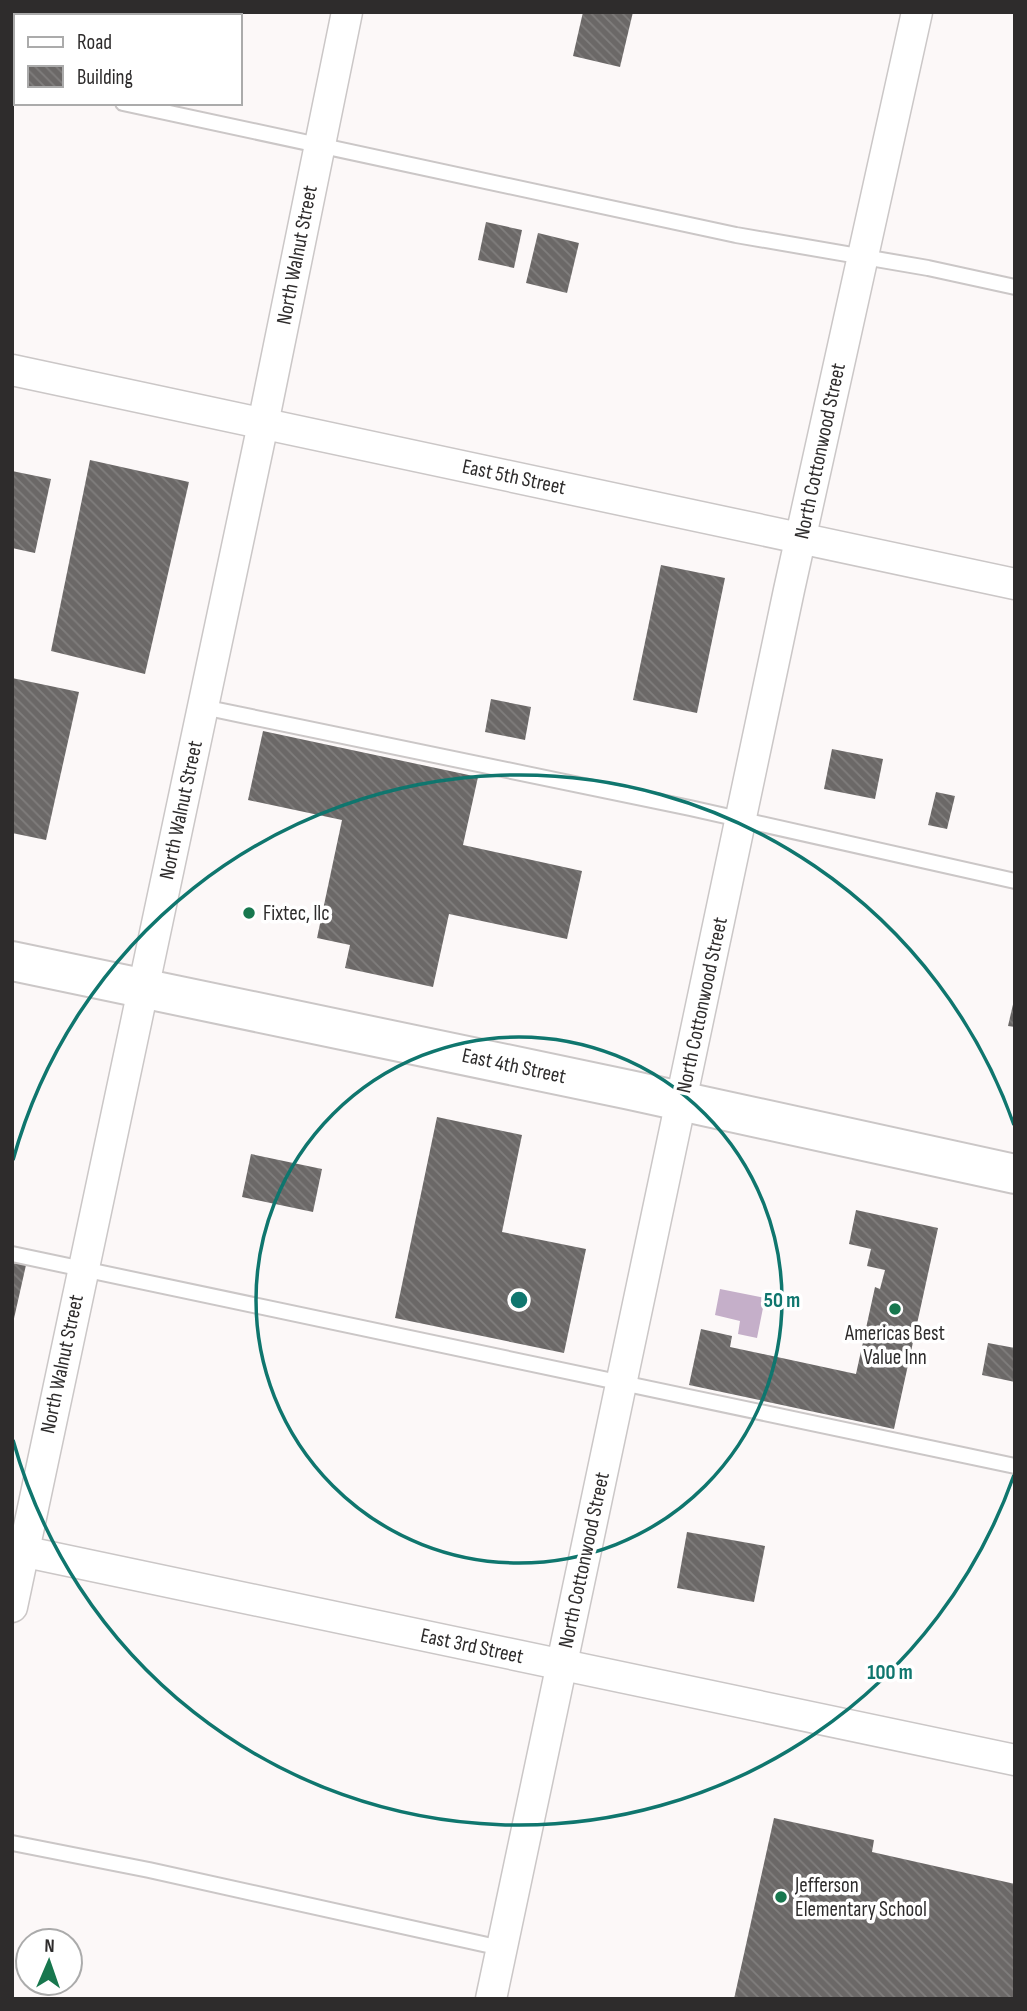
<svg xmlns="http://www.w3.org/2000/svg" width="1027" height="2011" viewBox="0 0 1027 2011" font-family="'Sofia Sans Condensed',sans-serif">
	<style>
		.water { fill: #c5afc9 }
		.building { fill: url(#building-back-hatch) }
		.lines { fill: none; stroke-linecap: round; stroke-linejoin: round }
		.service-casing { stroke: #cbc7c7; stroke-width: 18 }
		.minor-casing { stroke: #cbc7c7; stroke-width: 33 }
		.secondary-casing { stroke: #cbc7c7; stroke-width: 42 }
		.service { stroke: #fff; stroke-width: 14 }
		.minor { stroke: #fff; stroke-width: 30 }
		.secondary { stroke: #fff; stroke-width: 38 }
		.ring { fill: none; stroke: #0f766e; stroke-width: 3.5 }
		.poi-dot { fill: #17774e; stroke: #fff; stroke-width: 2.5 }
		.labels { text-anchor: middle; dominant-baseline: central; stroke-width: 7; stroke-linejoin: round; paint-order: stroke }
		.street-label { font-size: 21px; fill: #2e2c2c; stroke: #fff }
		.poi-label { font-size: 21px; fill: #2e2c2c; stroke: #fff; text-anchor: start }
		.centre { fill: #0f766e; stroke: #fff; stroke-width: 3.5 }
		.ring-label { font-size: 21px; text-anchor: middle; font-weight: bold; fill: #0f766e; stroke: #fff; stroke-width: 7; stroke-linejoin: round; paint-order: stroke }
	</style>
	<defs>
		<pattern id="building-back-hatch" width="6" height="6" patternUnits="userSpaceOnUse" patternTransform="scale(1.75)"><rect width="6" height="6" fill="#6b6867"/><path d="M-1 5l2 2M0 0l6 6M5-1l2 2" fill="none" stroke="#807e7d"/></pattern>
	</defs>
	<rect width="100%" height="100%" fill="#fcf8f8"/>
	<path class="water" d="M720,1289L765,1298L757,1338L738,1334L740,1321L715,1315Z"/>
	<g class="building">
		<path d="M84,12H176L175,16H83Z"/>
		<path d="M583,12H633L620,67L573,56Z"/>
		<path d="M486,222L522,230L514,268L478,260Z"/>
		<path d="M538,233L579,243L567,293L526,283Z"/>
		<path d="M90,460L189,482L145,674L51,651Z"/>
		<path d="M12,471L51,479L35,553L12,548Z"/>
		<path d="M661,565L725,578L697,713L633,700Z"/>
		<path d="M12,678L79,692L46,840L12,833Z"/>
		<path d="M491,699L531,707L525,740L485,732Z"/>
		<path d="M263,731L478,777L463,845L582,871L567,939L449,914L433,987L345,968L350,945L317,938L342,820L248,800Z"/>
		<path d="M832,749L883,759L875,799L824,789Z"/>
		<path d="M936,792L955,796L947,829L928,825Z"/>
		<path d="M1014,1000H1015V1027L1008,1026Z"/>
		<path d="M437,1117L522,1135L502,1232L586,1249L564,1353L395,1318Z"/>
		<path d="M251,1154L322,1169L313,1212L242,1197Z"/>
		<path d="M856,1210L938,1228L894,1429L689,1385L701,1329L732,1336L730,1347L856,1374L875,1287L880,1289L885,1270L867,1266L871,1249L849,1244Z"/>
		<path d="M12,1263L26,1265L13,1323H12Z"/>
		<path d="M988,1343L1015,1348V1382L982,1375Z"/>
		<path d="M687,1532L765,1546L754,1602L677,1588Z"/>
		<path d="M774,1818L874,1840L872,1852L1015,1884V1999H734Z"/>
	</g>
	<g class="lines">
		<g class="service-casing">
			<g id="service">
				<path d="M12,79L16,80"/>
				<path d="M123,103L736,235L928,268L1015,287"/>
				<path d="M203,707L690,808L1015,881"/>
				<path d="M12,1254L1015,1466"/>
				<path d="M12,1843L149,1870L501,1948"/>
			</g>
		</g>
		<g class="minor-casing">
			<g id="minor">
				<path d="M12,370L1015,584"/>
				<path d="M12,1549L1015,1760"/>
				<path d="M12,1607L263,424L347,12"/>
				<path d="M491,1999L789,590L917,12"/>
			</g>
		</g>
		<g class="secondary-casing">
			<path id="secondary" d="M12,961L630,1090L1015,1174"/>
		</g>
		<use href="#service" class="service"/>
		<use href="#minor" class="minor"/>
		<use href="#secondary" class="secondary"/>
	</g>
	<g class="ring">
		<circle cx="519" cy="1300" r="263"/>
		<path d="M1014 1475A525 525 0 0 1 13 1440M13 1160A525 525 0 0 1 1014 1125"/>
	</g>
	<g class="poi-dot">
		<circle cx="249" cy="913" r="7"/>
		<circle cx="895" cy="1309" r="7"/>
		<circle cx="781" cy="1897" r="7"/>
	</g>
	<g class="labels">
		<g class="street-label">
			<text transform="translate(297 255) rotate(-79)">North Walnut Street</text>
			<text transform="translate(820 451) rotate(-78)">North Cottonwood Street</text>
			<text transform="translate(514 477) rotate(12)">East 5th Street</text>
			<text transform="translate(181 810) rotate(-78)">North Walnut Street</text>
			<text transform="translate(702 1005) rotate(-78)">North Cottonwood Street</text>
			<text transform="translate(514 1066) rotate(12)">East 4th Street</text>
			<text transform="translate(62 1364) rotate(-78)">North Walnut Street</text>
			<text transform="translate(584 1560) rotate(-78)">North Cottonwood Street</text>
			<text transform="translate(472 1646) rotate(12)">East 3rd Street</text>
		</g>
		<g class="poi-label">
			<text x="263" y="913">Fixtec, llc</text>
			<text x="895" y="1333" text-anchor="middle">Americas Best<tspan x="895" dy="24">Value Inn</tspan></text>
			<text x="795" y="1885">Jefferson<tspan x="795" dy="24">Elementary School</tspan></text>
		</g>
	</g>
	<circle cx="519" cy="1300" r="10" class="centre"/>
	<g class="ring-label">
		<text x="782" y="1307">50 m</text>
		<text x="890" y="1679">100 m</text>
	</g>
	<rect width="1027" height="2011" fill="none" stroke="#2e2c2c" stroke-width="28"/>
	<rect x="14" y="14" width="228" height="91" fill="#ffffff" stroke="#ababab" stroke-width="2"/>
	<rect x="28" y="37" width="35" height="10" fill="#ffffff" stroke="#ababab" stroke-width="2"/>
	<text x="77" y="49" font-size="21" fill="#2e2c2c">Road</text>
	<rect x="28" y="66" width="35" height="21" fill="url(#building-back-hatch)" stroke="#ababab" stroke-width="2"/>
	<text x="77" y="84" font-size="21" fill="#2e2c2c">Building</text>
	<g transform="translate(49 1962) rotate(2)"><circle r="33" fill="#ffffff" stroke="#ababab" stroke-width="2"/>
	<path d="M0-5L12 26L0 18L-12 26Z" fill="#17774e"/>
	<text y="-10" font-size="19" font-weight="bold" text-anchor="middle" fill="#2e2c2c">N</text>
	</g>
</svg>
